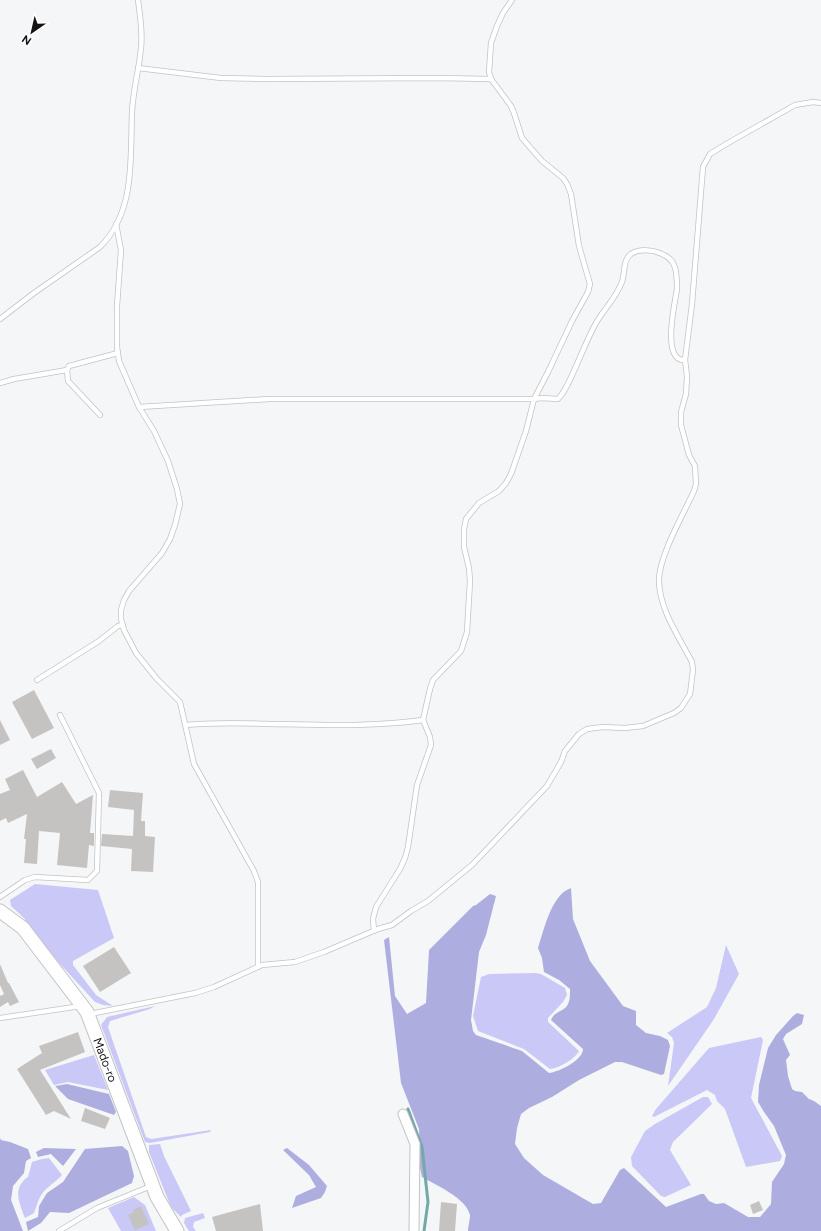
<svg xmlns="http://www.w3.org/2000/svg" width="821" height="1231" viewBox="0 0 821 1231" font-family="Figtree,sans-serif">
	<style>
		.green { fill: #c9c8f7 }
		.forest { fill: #aeade0 }
		.lines { fill: none; stroke-linecap: round; stroke-linejoin: round }
		.stream { stroke: #75a8a8; stroke-width: 3 }
		.building { fill: #c5c3c1 }
		.service-casing { stroke: #c3c3c5; stroke-width: 6 }
		.minor-casing { stroke: #c3c3c5; stroke-width: 11 }
		.secondary-casing { stroke: #c3c3c5; stroke-width: 15 }
		.service { stroke: #fff; stroke-width: 4.5 }
		.minor { stroke: #fff; stroke-width: 9 }
		.secondary { stroke: #fff; stroke-width: 13 }
		.labels { text-anchor: middle; dominant-baseline: central; stroke-width: 3.5; stroke-linejoin: round; paint-order: stroke }
		.street-label { font-size: 12px; fill: #141415; stroke: #fff }
	</style>
	<rect width="100%" height="100%" fill="#f5f6f8"/>
	<g class="green">
		<path d="M35,884L98,890L114,938L73,961V965L96,995L113,1006L103,1005L95,1002L39,941L24,918L11,906L10,900Z"/>
		<path d="M726,945L739,974L714,1019L668,1086L674,1043L672,1037L667,1033L707,1007L716,988Z"/>
		<path d="M536,973L541,974L565,988L567,995L563,1002L548,1018V1022L579,1051C575,1059 559,1068 550,1069L524,1049L478,1031L473,1016L481,977L489,974Z"/>
		<path d="M155,1006L150,1009L110,1021L108,1027L146,1137L151,1139L211,1130L210,1132L150,1143L145,1142L101,1025L107,1017Z"/>
		<path d="M761,1037L763,1040L751,1098L782,1156L780,1161L746,1167L725,1109L717,1101L715,1095L707,1090L654,1117L652,1116L656,1109L709,1048Z"/>
		<path d="M94,1055L108,1090L68,1082L54,1085L45,1070Z"/>
		<path d="M703,1097H708L712,1104L673,1142L670,1150L691,1185L665,1197L661,1196L632,1166L631,1157L645,1131L655,1124Z"/>
		<path d="M160,1144L164,1156L191,1211L182,1215L181,1217L171,1207L149,1152V1145Z"/>
		<path d="M49,1158L62,1175C57,1181 51,1184 45,1190C39,1196 37,1205 34,1213L25,1218C19,1202 12,1188 28,1177L32,1162L42,1159Z"/>
		<path d="M134,1197L145,1205L156,1231H121L108,1208Z"/>
		<path d="M203,1213L205,1218L194,1222L193,1227L196,1231H189L184,1223L185,1218Z"/>
	</g>
	<g class="forest">
		<path d="M571,888L573,919L590,961L623,1006L636,1011V1025L646,1033L660,1036L668,1040L670,1046L664,1074L661,1075L622,1062H615L579,1080L552,1097L529,1108L521,1114L517,1128L515,1144L524,1158L543,1175L593,1204L601,1203L620,1170L624,1168L666,1207L701,1194H704L709,1201L716,1204L724,1203L748,1217H760L771,1204L772,1182L784,1164L786,1155L774,1126L764,1112L758,1102L759,1085L768,1048L776,1035L793,1016L797,1013L804,1015L802,1024L786,1034L783,1039L790,1055L786,1060L788,1076L792,1089L795,1091L802,1092L809,1099L814,1101L821,1106V1231H468C468,1227 470,1220 470,1215C466,1198 436,1185 422,1177L420,1168L419,1129L401,1083L384,940L389,937L395,996L407,1014L426,1003L429,950L473,906L476,905L490,894L496,896L486,935L479,952L471,1020L473,1031L476,1035L522,1051L549,1073C559,1072 583,1060 583,1049L551,1020C557,1006 571,1016 570,989L559,980L544,972L542,958L538,948C544,930 551,895 571,888Z"/>
		<path d="M67,1084L109,1094L116,1112L114,1115L68,1099L55,1086Z"/>
		<path d="M0,1138L1,1140L10,1142L28,1149L31,1158L26,1161L24,1173L13,1186L11,1200L23,1231H0Z"/>
		<path d="M122,1146L128,1151L134,1176L132,1183L69,1213L50,1212L41,1223L28,1231L26,1222L38,1217L39,1206L47,1193L63,1182L85,1149Z"/>
		<path d="M44,1148L76,1149L63,1166L51,1154L38,1157L36,1152Z"/>
		<path d="M287,1148L309,1165L327,1186L325,1192L321,1198L292,1208L296,1196L316,1187L309,1175L283,1150Z"/>
	</g>
	<g class="lines">
		<path class="stream" d="M408,1109L422,1147L428,1202L424,1231"/>
	</g>
	<g class="building">
		<path d="M34,690L54,728L32,739L12,702Z"/>
		<path d="M0,720L10,740L0,745Z"/>
		<path d="M51,749L56,758L37,769L31,759Z"/>
		<path d="M23,770L37,797L62,782L76,804L93,795L90,833H94V846L89,845L87,868L57,865L60,833L39,831L37,864L24,863L26,839H24L27,814L8,823L6,818L0,821V794L10,790L5,779Z"/>
		<path d="M110,790L143,793L141,821H145V836L155,837L153,872L131,871L132,849L101,846L102,834L133,836L134,810L108,807Z"/>
		<path d="M114,947L131,973L100,992L83,966Z"/>
		<path d="M0,964L8,983H9L19,1002L10,1006L8,1002L0,1007V996L4,994L0,985Z"/>
		<path d="M78,1032L85,1052L40,1070L71,1119L54,1111L46,1115L17,1069L42,1053L39,1046Z"/>
		<path d="M85,1108L110,1118L105,1129L81,1121Z"/>
		<path d="M759,1201L763,1210L753,1214L750,1205Z"/>
		<path d="M441,1202L457,1204L455,1231H439Z"/>
		<path d="M260,1204L263,1231H216L212,1217Z"/>
		<path d="M141,1206L149,1224L135,1230L128,1215L134,1212L133,1210Z"/>
	</g>
	<g class="lines">
		<g class="service-casing">
			<g id="service">
				<path d="M138,68L221,78L265,79L436,78L491,79"/>
				<path d="M116,224L121,250L117,306V347L119,361L139,407L154,431L168,461L177,489L180,504L175,525L170,539L162,553L129,591L124,600L121,610V619L124,630L136,653L157,679L180,702L194,764L254,871L258,882V967"/>
				<path d="M0,319L34,293L100,247C136,211 130,158 132,112C133,90 139,70 141,48C143,32 140,16 138,0"/>
				<path d="M0,383L14,379L67,370"/>
				<path d="M139,407L269,399H534L541,398L558,399C565,392 569,382 573,373C581,356 587,339 596,323C604,309 616,298 622,282C625,273 623,259 631,254C640,248 655,250 664,255C668,257 672,260 674,265C677,271 677,282 677,289C675,302 661,362 685,360"/>
				<path d="M100,415L68,381L67,370L69,366L118,353"/>
				<path d="M37,680L99,641L118,626L123,625"/>
				<path d="M186,725C214,722 242,723 271,724C322,725 373,727 423,720"/>
				<path d="M0,897L25,880L35,877L88,880L97,871L99,793L60,715"/>
				<path d="M374,931L373,919L376,907L400,869L405,858L408,847L417,785L431,745L430,737L423,720L430,689L433,680L461,651L467,632L470,581L469,568L464,547V529L466,519L479,503L499,491L506,483L511,474L526,431L534,399L548,372L572,321L588,292L590,284L579,246L571,194L567,184L563,178L542,161L522,138L514,113L511,106L491,79L489,72L491,43L497,26L503,13L512,0"/>
				<path d="M90,1014L195,993L214,987L262,965L295,962L324,952L378,929L392,925L411,911L428,901L472,865L547,786L561,762L565,751L579,734L587,729L603,727L625,728L643,726L674,713L681,708L690,694L693,670L692,662C679,637 659,609 659,580C659,556 684,513 694,491L696,484L695,466L689,455L681,425V412L686,394L687,376L685,360L692,304L703,167L710,154L728,143L795,105L813,102L821,103"/>
				<path d="M0,1018L81,1006"/>
				<path d="M59,1231L97,1208L151,1186"/>
			</g>
		</g>
		<g class="minor-casing">
			<path id="minor" d="M403,1114L415,1144L414,1231"/>
		</g>
		<g class="secondary-casing">
			<path id="secondary" d="M0,911L23,928L87,1012L157,1197L177,1231"/>
		</g>
		<use href="#service" class="service"/>
		<use href="#minor" class="minor"/>
		<use href="#secondary" class="secondary"/>
	</g>
	<g class="labels">
		<g class="street-label">
			<text transform="translate(105 1060) rotate(69)">Mado-ro</text>
		</g>
	</g>
	<g transform="translate(32 32) rotate(214)" stroke="#ffffff" stroke-width="3" paint-order="stroke">
	<path d="M0-3L7 15L0 10L-7 15Z" fill="#141415"/>
	<text y="-6" font-size="11" font-weight="bold" text-anchor="middle" fill="#141415">N</text>
	</g>
</svg>
